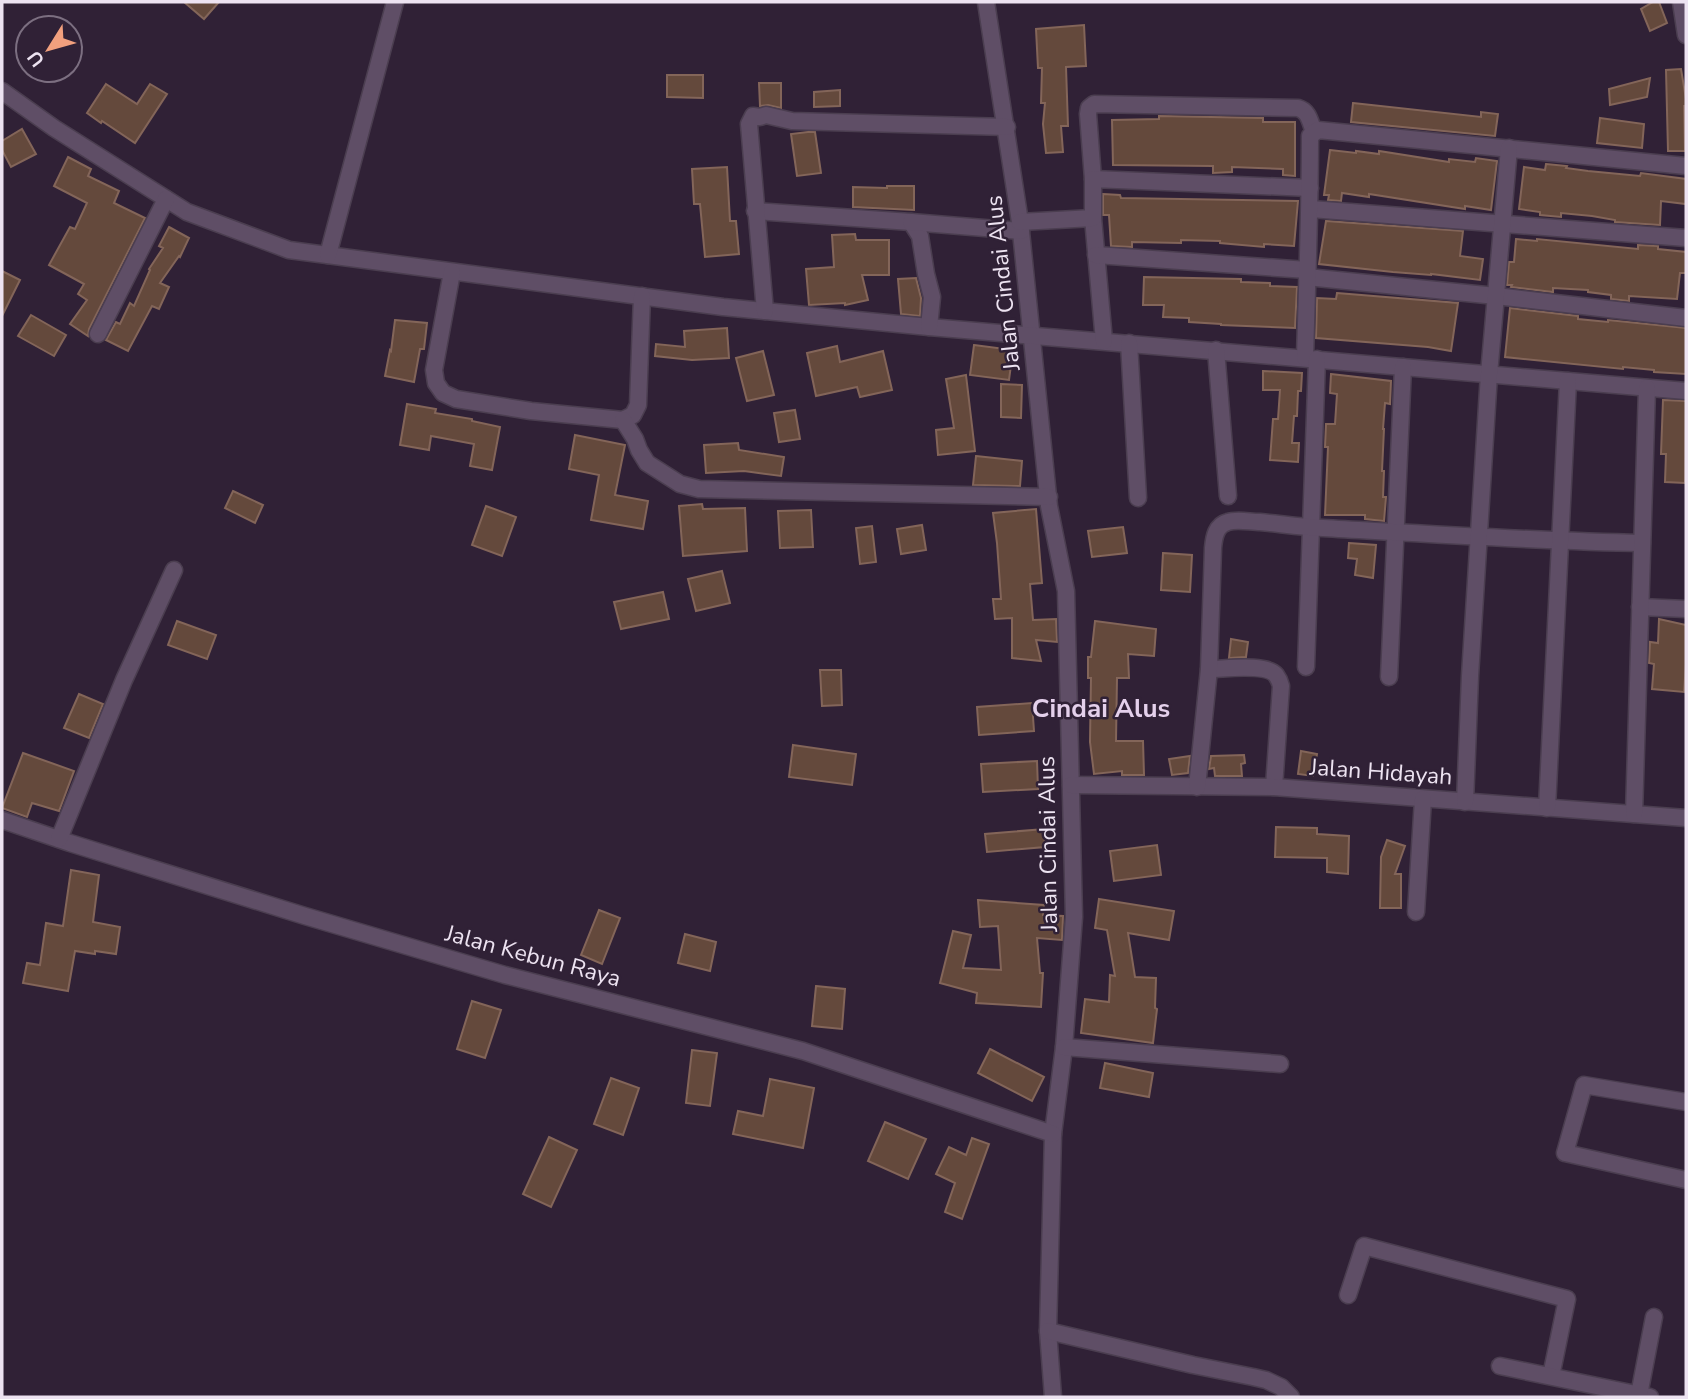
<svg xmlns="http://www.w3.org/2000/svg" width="1688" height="1399" viewBox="0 0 1688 1399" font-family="'Nunito Sans',sans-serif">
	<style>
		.building { fill: #64493c; stroke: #836559; stroke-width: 2 }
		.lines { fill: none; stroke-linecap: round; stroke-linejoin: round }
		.minor-casing { stroke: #4b3e50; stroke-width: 19 }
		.minor { stroke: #5f4e66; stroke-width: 16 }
		.labels { text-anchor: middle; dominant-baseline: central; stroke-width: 5; stroke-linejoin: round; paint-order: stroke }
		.street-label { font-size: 23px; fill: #ede3f1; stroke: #302136 }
		.quarter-label { font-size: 26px; font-weight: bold; fill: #e4d0eb; stroke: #302136 }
	</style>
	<rect width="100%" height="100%" fill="#302136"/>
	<g class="building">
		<path d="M184,2H219L204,19Z"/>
		<path d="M1653,2H1659L1667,23L1650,31L1641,9Z"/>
		<path d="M1084,25L1086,66L1066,67L1068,126H1061L1063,152L1046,153L1043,124L1045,103H1041L1042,68H1038L1036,29Z"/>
		<path d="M1681,69L1686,99V106H1684L1685,151H1668L1666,70Z"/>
		<path d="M667,75H703V98L667,97Z"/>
		<path d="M1650,78L1647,97L1610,105L1609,89Z"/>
		<path d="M759,83H781V108L768,105L760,106Z"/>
		<path d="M106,84L137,104L150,84L167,94L135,143L102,121L101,123L87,113Z"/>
		<path d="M840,90V106L814,107V92Z"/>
		<path d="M1353,103L1481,117V112L1498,114L1495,136L1351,122Z"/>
		<path d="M1159,116L1263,118V122H1295V176L1283,175V169L1232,167V172L1213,173V166L1113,165L1112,120L1159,119Z"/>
		<path d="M1600,118L1644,124L1642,148L1597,143Z"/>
		<path d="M22,129L36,154L11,167L2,150V141Z"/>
		<path d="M808,132H815L821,173L797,176L791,134Z"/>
		<path d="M1330,150L1356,153V151L1379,154V151L1449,162V159L1475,162L1476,158L1497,161L1491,210L1465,206V209L1369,194V197L1342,193L1341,201L1328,200L1329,195H1324Z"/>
		<path d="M68,157L91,169L88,176L119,191L114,203L145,218L89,329L88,336L70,324L87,300L78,294L84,284L49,265L70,227L75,229L87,203L54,186Z"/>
		<path d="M1546,164L1567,166L1566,168L1588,171L1640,176L1641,173L1686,179V204L1661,201L1660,225L1615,222V220L1592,216L1561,213V217L1540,215V212L1519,209L1524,167L1545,170Z"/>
		<path d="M727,167L730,221H736L739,254L705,257L700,204H694L692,169Z"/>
		<path d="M887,186H914V210L853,207V187L887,188Z"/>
		<path d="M1103,194L1120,195L1121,198L1298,201L1294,246L1264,244V247L1220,243V241L1181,240V243L1132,242V247L1111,246L1109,215H1103Z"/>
		<path d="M1326,221L1463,231L1460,256L1483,259L1480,280L1431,274V275L1393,272L1319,264Z"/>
		<path d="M169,227L189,238L180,257L179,256L160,283L169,287L159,309L152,306L128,351L106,340L116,322L120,324L130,303L134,306L150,270L149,269L163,248L159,246Z"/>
		<path d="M855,234L856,240H889V275H862L868,300L845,305V303L809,305L806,269L834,267L832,235Z"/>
		<path d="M1516,239L1537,241V239L1638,249V245L1658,246V249L1686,252V273H1680L1677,299L1629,296V301L1611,299V295L1588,292V290L1553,288V292L1511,287L1512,285H1507L1509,262H1514Z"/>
		<path d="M2,271L20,280L2,316Z"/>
		<path d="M1144,277L1241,279V282L1270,283V286L1297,287L1295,328L1221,325V324L1189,322V318L1163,317L1164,305H1143Z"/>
		<path d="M916,278L921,298L920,316L901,314L898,279Z"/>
		<path d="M1337,293L1458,303L1451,351L1428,347L1316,338L1317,298L1336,299Z"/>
		<path d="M1510,308L1578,316V319L1608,322V320L1686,328V374L1654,372V370L1623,367V369L1505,357Z"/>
		<path d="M31,315L66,335L54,356L18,336Z"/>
		<path d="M395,320L427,323L424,349H420L414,382L385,376L390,350L391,351Z"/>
		<path d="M727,328L729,358L692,360L655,356L656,344L685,347L684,331Z"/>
		<path d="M974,345L1013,350L1009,380L970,375Z"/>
		<path d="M837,346L840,362L883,351L892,390L860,397L857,387L816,396L807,353Z"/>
		<path d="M763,351L774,395L747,401L736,358Z"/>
		<path d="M1263,371L1302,373L1301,391H1298L1297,416H1294L1292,443H1299L1298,462L1270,460L1273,419H1278L1280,390H1263Z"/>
		<path d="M1331,374L1391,381L1390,404L1385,403L1383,429H1384L1382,471H1384L1383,497H1386L1384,521L1365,519V515H1325L1328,447H1325L1326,424H1335L1337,394L1330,393Z"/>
		<path d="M966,375L975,451L938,455L936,430L954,428L946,379Z"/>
		<path d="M1001,384L1022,385L1021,418L1001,417Z"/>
		<path d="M1663,400L1686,401L1685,483L1665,482L1666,454H1661Z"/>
		<path d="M407,404L436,409L435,413L472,419V421L500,427L492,470L470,466L474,444L431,436L429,450L400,445Z"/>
		<path d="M795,410L800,439L779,442L774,413Z"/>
		<path d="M575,435L625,445L615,495L648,501L643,529L591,520L599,475L569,469Z"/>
		<path d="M738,443L739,450L784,457L781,476L744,471L706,473L704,445Z"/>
		<path d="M976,456L1022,461L1020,486L973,485Z"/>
		<path d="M233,491L263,505L255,523L225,508Z"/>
		<path d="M702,504L703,509L745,508L747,551L683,556L679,506Z"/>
		<path d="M486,506L516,517L502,556L472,545Z"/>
		<path d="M1036,509L1042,583L1030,584L1033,620L1056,619L1057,642L1036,640L1041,661L1012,658V618L995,619L993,599H1001L997,543L993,513Z"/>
		<path d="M811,510L813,547L780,548L778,511Z"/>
		<path d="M922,525L926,550L901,554L897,529Z"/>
		<path d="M872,526L876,562L860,564L856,528Z"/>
		<path d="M1123,527L1127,553L1092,557L1088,531Z"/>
		<path d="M1349,543L1376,545L1373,578L1355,575L1357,559L1348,558Z"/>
		<path d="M1163,553L1192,555L1190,592L1161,590Z"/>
		<path d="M722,571L730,603L696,611L688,579Z"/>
		<path d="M663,592L669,619L621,629L614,602Z"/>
		<path d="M1659,619L1686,625V664L1684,692L1652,689L1654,664L1649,663L1650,642L1658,643Z"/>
		<path d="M177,621L216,635L207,659L168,645Z"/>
		<path d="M1095,621L1156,629L1154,656L1128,654L1129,678H1117L1116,741H1143L1144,775H1122V771L1094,774L1090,742L1091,678H1088V657H1091Z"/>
		<path d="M1231,639L1248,642L1246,657L1229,658Z"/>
		<path d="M820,670H841L842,705L822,706Z"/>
		<path d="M79,694L103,704L89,738L64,728Z"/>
		<path d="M1032,703L1034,731L979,735L977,707Z"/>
		<path d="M793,745L856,754L852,785L789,777Z"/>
		<path d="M1301,751L1317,754L1313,776L1298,774Z"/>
		<path d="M23,753L74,771L59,811L32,803L27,817L2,808Z"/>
		<path d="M1244,755L1245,763L1241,764L1242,776H1215L1214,768L1209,769L1211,756Z"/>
		<path d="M1190,756L1188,773L1172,775L1169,759Z"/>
		<path d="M1037,761L1038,789L983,792L981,764Z"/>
		<path d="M1276,827L1317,828V834L1349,836L1348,874L1327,872V858L1275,857Z"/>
		<path d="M1044,829L1045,847L987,852L985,834Z"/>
		<path d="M1387,840L1405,846L1395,874H1401V908H1380L1381,857Z"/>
		<path d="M1157,845L1161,875L1114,881L1110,851Z"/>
		<path d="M71,870L99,875L93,922L120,927L116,954L95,951V954L75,951L68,991L23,983L27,963L40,965L46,923L63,926Z"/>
		<path d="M1099,899L1174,911L1169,940L1128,933L1135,977L1156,978L1155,1008L1157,1009L1153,1043L1081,1033L1085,999L1109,1002L1110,975L1115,976L1107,930L1095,928Z"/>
		<path d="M978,900L1044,905L1043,915L1063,916L1062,940L1037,938L1040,973H1043L1041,1007L976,1003L977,993L940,983L953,931L971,935L963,968L1001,970L998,926L980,927Z"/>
		<path d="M599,910L620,918L602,964L581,955Z"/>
		<path d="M685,934L716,942L710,971L678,963Z"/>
		<path d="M816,986L845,989L842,1029L812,1026Z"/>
		<path d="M472,1001L501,1010L485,1058L457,1049Z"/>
		<path d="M990,1049L1044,1077L1032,1101L978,1073Z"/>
		<path d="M692,1050L717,1053L710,1106L686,1103Z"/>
		<path d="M1105,1063L1153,1073L1149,1097L1100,1088Z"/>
		<path d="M611,1078L639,1088L623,1135L594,1124Z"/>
		<path d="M770,1079L814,1088L803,1148L733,1134L738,1111L763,1116Z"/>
		<path d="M885,1122L926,1139L908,1179L868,1161Z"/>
		<path d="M549,1137L577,1150L551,1207L523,1194Z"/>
		<path d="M972,1138L989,1144L962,1219L945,1212L955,1183L936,1174L949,1147L966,1155Z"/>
	</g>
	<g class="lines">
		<g class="minor-casing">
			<g id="minor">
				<path d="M986,2L1020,222L1049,506L1066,591L1074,917L1064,1047L1053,1134L1048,1331L1053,1397"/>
				<path d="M1681,2L1686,35"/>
				<path d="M2,91L54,128L187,212L289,250L723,307L929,327L1686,391"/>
				<path d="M1093,179L1088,114L1089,108L1094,104L1298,108C1309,111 1310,122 1314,132"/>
				<path d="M1311,209L1686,238"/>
				<path d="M755,211L911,222L920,236L926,274L932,297L929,327"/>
				<path d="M1093,218L1104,341"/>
				<path d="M911,222L1021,231"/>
				<path d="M1020,222L1093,218V179L1310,188"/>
				<path d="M328,255L395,2"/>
				<path d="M1096,255L1307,270"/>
				<path d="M452,272L434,370L436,383L443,393L456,399L531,411L623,420L633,415L638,405L642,296"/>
				<path d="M1307,277L1496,296L1686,318"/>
				<path d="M765,311L749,124L753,116L760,117L766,115L792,121L1007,127"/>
				<path d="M98,334L166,199"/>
				<path d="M1129,343L1138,498"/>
				<path d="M1216,350L1228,496"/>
				<path d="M1305,358C1307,284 1310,211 1310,136L1318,130L1686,166"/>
				<path d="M623,420L635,439L639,450L647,463L680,484L699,489L1049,497"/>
				<path d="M1640,607L1686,609"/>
				<path d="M1306,667L1317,359"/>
				<path d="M1209,669C1225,669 1266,663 1276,675C1279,679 1280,682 1281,686L1274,787"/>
				<path d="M1389,677L1403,367"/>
				<path d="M1071,785L1274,787L1686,818"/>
				<path d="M1197,787L1209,669L1213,548C1214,537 1216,525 1228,522C1237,519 1250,522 1260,522C1281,524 1302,527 1323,528C1429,534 1535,541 1642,543"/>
				<path d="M1465,802L1470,676L1489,374L1509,148"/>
				<path d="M1547,808L1568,381"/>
				<path d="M1634,814L1647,388"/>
				<path d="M2,820L70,843L305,916L505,975L803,1051L1053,1134"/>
				<path d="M59,839L124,680L174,570"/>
				<path d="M1416,912L1423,799"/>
				<path d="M1064,1047L1280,1064"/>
				<path d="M1686,1102L1584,1085L1565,1153L1686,1180"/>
				<path d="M1348,1295L1364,1246L1567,1299L1551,1376"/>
				<path d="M1048,1331L1193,1365L1253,1377L1266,1380L1281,1387L1291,1397"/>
				<path d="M1500,1366L1650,1397"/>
				<path d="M1639,1395L1654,1317"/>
			</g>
		</g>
		<use href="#minor" class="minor"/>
	</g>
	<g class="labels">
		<g class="street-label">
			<text transform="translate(1003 283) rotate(-96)">Jalan Cindai Alus</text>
			<text transform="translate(1381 772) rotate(4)">Jalan Hidayah</text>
			<text transform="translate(1048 844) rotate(-91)">Jalan Cindai Alus</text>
			<text transform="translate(533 956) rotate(15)">Jalan Kebun Raya</text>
		</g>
		<g class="quarter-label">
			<text x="1101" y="708">Cindai Alus</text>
		</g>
	</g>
	<rect width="1688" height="1399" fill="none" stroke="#ede3f1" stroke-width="7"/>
	<g transform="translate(49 49) rotate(233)"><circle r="33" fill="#302136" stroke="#7c6f81" stroke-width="2"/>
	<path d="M0-5L12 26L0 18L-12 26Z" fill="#f2a07e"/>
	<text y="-10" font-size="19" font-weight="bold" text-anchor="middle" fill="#ede3f1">U</text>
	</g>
</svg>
